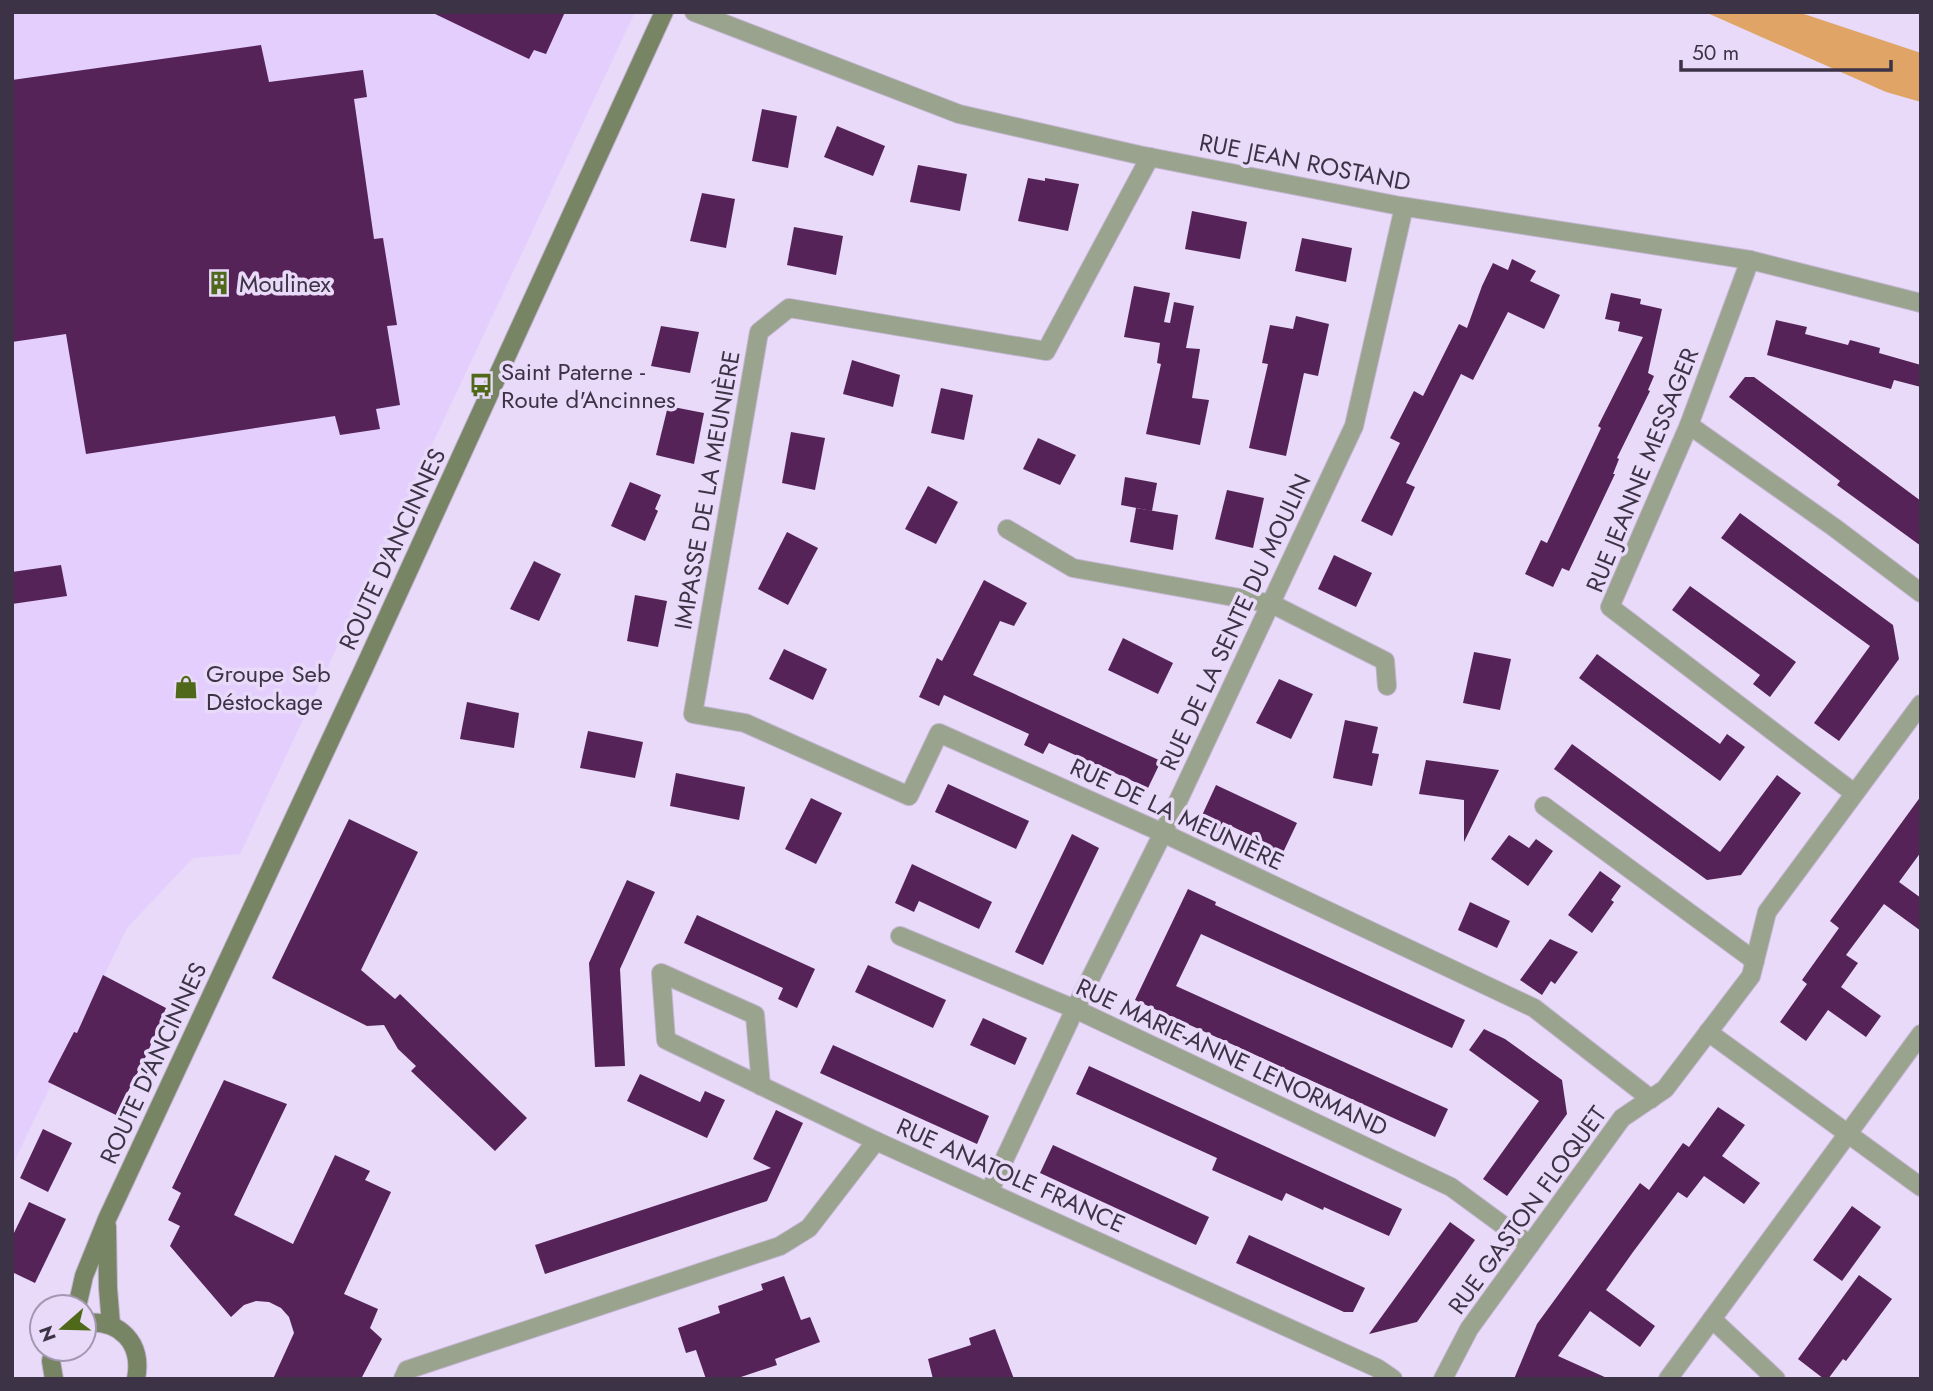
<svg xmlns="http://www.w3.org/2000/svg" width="1933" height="1391" viewBox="0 0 1933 1391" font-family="Jost,sans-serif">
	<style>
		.built { fill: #e4cefd }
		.forest { fill: #e0a466 }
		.building { fill: #562359 }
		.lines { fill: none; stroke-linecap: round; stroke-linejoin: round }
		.minor-casing { stroke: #c2b5d1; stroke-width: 20 }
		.secondary-casing { stroke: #c2b5d1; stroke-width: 20 }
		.minor { stroke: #9aa38d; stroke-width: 18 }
		.secondary { stroke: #788564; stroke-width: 18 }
		.labels { text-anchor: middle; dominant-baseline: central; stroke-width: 7; stroke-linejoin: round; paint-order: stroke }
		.street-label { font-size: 24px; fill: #3d3347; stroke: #e8daf8 }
		.poi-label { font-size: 24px; fill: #3d3347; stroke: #e8daf8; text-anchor: start }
	</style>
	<rect width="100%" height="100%" fill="#e8daf8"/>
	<path class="built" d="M12,12H635L240,854L193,858L127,928L12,1166Z"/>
	<path class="forest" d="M1705,12H1798L1921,53V102L1886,92Z"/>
	<g class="building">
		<path d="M431,12H565L546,54L534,50L529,59Z"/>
		<path d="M261,45L269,82L363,70L367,97L354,99L374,239L383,238L397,325L387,326L400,405L376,409L380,429L340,435L335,416L86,454L66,334L12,342V80Z"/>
		<path d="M762,109L797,116L788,168L752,161Z"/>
		<path d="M837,126L885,146L873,176L824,157Z"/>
		<path d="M918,165L967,174L960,211L910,202Z"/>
		<path d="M1028,178L1045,181V178L1079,184L1068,231L1018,221Z"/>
		<path d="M702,193L735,199L726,248L690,241Z"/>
		<path d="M1192,211L1247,222L1240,259L1185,249Z"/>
		<path d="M794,227L843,236L836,275L787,265Z"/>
		<path d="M1302,238L1352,248L1346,282L1295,271Z"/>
		<path d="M1512,259L1536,271L1530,281L1560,295L1544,329L1508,312L1473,380L1461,374L1406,483L1415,487L1392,536L1361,521L1400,443L1390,438L1414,391L1423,396L1459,324L1467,328L1482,286L1493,263L1508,270Z"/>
		<path d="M1134,286L1170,293L1164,322L1170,323L1174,302L1194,306L1186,348L1200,349L1192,398L1209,400L1200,445L1146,434L1161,364L1157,363L1160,343L1124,337Z"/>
		<path d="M1611,293L1641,299L1640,304L1662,309L1648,373L1654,376L1648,390L1650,391L1617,458L1619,459L1613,474H1615L1569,571L1562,568L1553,587L1525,574L1541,540L1547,543L1601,428L1598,426L1643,337L1618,331L1620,322L1605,319Z"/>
		<path d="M1296,316L1329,324L1318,376L1304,373L1286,456L1249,448L1268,364L1262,363L1270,325L1293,329Z"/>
		<path d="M1776,320L1807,327L1805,334L1848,345L1850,340L1880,348L1879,353L1921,365V387L1894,380L1891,389L1767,355Z"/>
		<path d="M661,326L699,332L690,373L651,366Z"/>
		<path d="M852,360L900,375L893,407L843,394Z"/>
		<path d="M1745,377H1754L1921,501V546L1837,485L1840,481L1729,397Z"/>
		<path d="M941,388L973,395L964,440L931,433Z"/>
		<path d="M668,406L704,413L694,464L656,455Z"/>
		<path d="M791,432L825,438L815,490L782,483Z"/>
		<path d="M1038,438L1076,455L1060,485L1023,469Z"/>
		<path d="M1125,477L1157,483L1152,511L1121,505Z"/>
		<path d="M630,482L661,495L655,509L658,511L645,541L611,526Z"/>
		<path d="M928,486L958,502L936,544L905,529Z"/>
		<path d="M1227,490L1264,498L1253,548L1215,539Z"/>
		<path d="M1136,508L1178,515L1173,550L1130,542Z"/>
		<path d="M1740,513L1893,625L1899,659L1839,741L1814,723L1870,646L1721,538Z"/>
		<path d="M787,532L818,548L788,605L758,589Z"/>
		<path d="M1334,555L1372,573L1356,607L1318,589Z"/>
		<path d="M534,561L561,574L539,621L510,609Z"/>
		<path d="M61,565L67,596L12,604V572Z"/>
		<path d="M984,580L1027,603L1014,626L1000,621L973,675L1161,761L1148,788L1049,743L1043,754L1024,745L1029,734L944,695L939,706L919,697L937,658L942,661Z"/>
		<path d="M1690,586L1796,662L1770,697L1753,684L1760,675L1672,610Z"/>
		<path d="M635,595L667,601L658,647L627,641Z"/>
		<path d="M1123,638L1173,663L1158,694L1108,670Z"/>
		<path d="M784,649L827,669L813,700L769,679Z"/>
		<path d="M1474,652L1511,659L1500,710L1463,703Z"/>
		<path d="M1597,654L1720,744L1727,734L1745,747L1720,781L1579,678Z"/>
		<path d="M1279,679L1313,694L1291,739L1256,723Z"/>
		<path d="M467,702L519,713L514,748L460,739Z"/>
		<path d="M1345,720L1378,727L1372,753L1379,754L1372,786L1333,778Z"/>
		<path d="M588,731L643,742L635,778L580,768Z"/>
		<path d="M1572,744L1720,852L1777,775L1801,793L1741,875L1707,880L1554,769Z"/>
		<path d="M1426,760L1499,770L1464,842V800L1419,794Z"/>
		<path d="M676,773L745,787L739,820L670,806Z"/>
		<path d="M948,784L1029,821L1016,849L935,812Z"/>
		<path d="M1216,785L1297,823L1279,861L1259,853L1264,842L1223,822L1217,833L1198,824Z"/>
		<path d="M1921,796V852L1899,882L1921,898V931L1884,904L1846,955L1858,963L1841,987L1881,1016L1866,1037L1828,1010L1806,1041L1780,1022L1807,984L1802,980L1839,928L1830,921Z"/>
		<path d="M811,798L842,813L816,864L785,849Z"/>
		<path d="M349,819L418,852L361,970L395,999L400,994L527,1118L495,1151L411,1071L416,1066L398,1049L384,1025L367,1026L272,978Z"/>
		<path d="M1072,834L1099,848L1043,965L1015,952Z"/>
		<path d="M1509,835L1529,848L1536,839L1553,851L1528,886L1491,859Z"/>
		<path d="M912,864L992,902L979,929L919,901L914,912L895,903Z"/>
		<path d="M1600,871L1621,886L1611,900L1614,902L1592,933L1568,915Z"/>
		<path d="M627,880L655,892L620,969L625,1066L595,1067L589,963Z"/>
		<path d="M1188,889L1216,902L1215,905L1465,1020L1452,1048L1201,934L1176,986L1448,1109L1435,1137L1135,1000Z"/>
		<path d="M1470,902L1510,921L1497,948L1458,930Z"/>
		<path d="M697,915L815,969L797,1008L778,999L783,988L684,943Z"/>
		<path d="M1550,939L1578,952L1555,984L1551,981L1542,995L1520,980Z"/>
		<path d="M868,965L946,1000L933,1028L855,992Z"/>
		<path d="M103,975L166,1008L147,1054L116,1115L48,1082L74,1032L77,1033Z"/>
		<path d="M983,1018L1027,1038L1015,1065L970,1045Z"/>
		<path d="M1484,1029L1505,1039L1562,1080L1567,1114L1507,1196L1483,1179L1539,1101L1469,1050Z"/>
		<path d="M833,1045L989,1116L977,1144L820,1073Z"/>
		<path d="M1089,1066L1402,1209L1389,1236L1324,1207L1323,1210L1286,1193L1282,1201L1212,1170L1217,1158L1076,1094Z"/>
		<path d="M640,1074L700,1102L705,1091L725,1100L707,1138L627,1101Z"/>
		<path d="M224,1080L287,1104L234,1215L293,1244L335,1155L370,1171L365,1180L391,1192L344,1294L378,1309L370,1328L382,1339L361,1379H273L294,1333L289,1317L281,1308L269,1302L256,1301L244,1305L231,1317L170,1246L180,1226L168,1220L181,1193L172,1188Z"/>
		<path d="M1718,1107L1745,1125L1722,1156L1760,1183L1744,1204L1704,1176L1687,1198L1678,1192L1633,1252L1606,1290L1655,1326L1640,1347L1590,1311L1558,1356L1609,1379H1514L1537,1324L1640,1183L1649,1190L1683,1143L1689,1147Z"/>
		<path d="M776,1110L803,1123L767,1201L545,1274L535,1245L771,1168L753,1159Z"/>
		<path d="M43,1129L72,1143L48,1192L20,1178Z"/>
		<path d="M1053,1145L1209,1217L1196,1245L1040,1173Z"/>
		<path d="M29,1202L66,1219L35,1283L12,1272V1237Z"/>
		<path d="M1852,1206L1881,1227L1842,1281L1813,1260Z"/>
		<path d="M1450,1222L1475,1240L1417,1322L1369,1334Z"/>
		<path d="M1249,1235L1365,1288L1353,1312H1344L1236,1263Z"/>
		<path d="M1859,1275L1892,1299L1846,1361L1843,1359L1828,1379H1824L1798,1359Z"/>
		<path d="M784,1276L801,1320L810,1317L820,1342L775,1359L777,1365L735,1379H706L696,1350L686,1353L678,1328L720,1313L718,1306L763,1290L761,1284Z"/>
		<path d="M995,1329L1014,1379H933L928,1359L971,1345L969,1338Z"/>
	</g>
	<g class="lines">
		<g class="minor-casing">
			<g id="minor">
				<path d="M694,12L959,114L1139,155L1400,206L1750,260L1921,303"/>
				<path d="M1150,157L1046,351L789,308L759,332L693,714L745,723L909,796L939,733L1163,833L1534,1008L1651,1099"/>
				<path d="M1750,260L1689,425L1610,607L1854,793"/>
				<path d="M1689,425L1835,528L1921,593"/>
				<path d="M1007,529L1073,568L1272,604L1385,661L1387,686"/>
				<path d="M1544,806L1755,961"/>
				<path d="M900,936L1075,1009L1451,1187L1530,1245"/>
				<path d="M1708,1032L1921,1187"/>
				<path d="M761,1086L755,1015L661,973L666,1040L876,1141"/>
				<path d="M989,1192L1075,1009L1163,833L1354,426L1404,207"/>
				<path d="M1712,1319L1776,1379"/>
				<path d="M403,1379L407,1370L780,1246L809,1228L876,1141L1377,1368L1393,1379"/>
				<path d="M1443,1379L1469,1329L1622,1118L1665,1089L1751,976L1767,912L1921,704"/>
				<path d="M1668,1379L1921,1034"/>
			</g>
		</g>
		<g class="secondary-casing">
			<g id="secondary">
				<path d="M107,1226L108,1288L111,1325"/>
				<path d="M77,1307L84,1276L107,1219L364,668L664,12"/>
				<path d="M84,1323C120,1319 143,1343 136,1379"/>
				<path d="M54,1379L51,1361L54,1349"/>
			</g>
		</g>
		<use href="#minor" class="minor"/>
		<use href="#secondary" class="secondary"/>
	</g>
	<defs>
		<g id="building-bare" transform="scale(1.89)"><path d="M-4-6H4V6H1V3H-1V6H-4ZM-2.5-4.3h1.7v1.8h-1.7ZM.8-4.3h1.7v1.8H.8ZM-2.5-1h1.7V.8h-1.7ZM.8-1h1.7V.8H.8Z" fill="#4f6819" stroke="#e8daf8" stroke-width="2.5" paint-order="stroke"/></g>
		<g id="bus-bare" transform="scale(1.89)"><path d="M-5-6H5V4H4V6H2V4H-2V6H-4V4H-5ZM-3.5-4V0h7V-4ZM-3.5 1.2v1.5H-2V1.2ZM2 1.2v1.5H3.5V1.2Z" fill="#4f6819" stroke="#e8daf8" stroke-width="2.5" paint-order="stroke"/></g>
		<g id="shop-bare" transform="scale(1.89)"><path d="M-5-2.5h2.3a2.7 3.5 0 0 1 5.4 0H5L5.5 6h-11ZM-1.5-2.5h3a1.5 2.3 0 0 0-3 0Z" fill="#4f6819" stroke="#e8daf8" stroke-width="2.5" paint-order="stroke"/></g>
	</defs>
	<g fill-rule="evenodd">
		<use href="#building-bare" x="219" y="283"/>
		<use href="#bus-bare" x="481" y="385"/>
		<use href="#shop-bare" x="186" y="687"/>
	</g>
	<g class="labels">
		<g class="street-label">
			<text transform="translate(1305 162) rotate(11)">RUE JEAN ROSTAND</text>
			<text transform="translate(1642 470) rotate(-68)">RUE JEANNE MESSAGER</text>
			<text transform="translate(707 490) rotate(-80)">IMPASSE DE LA MEUNIÈRE</text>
			<text transform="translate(392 549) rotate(-65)">ROUTE D'ANCINNES</text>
			<text transform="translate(1235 622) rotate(-65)">RUE DE LA SENTE DU MOULIN</text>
			<text transform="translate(1177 814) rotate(25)">RUE DE LA MEUNIÈRE</text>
			<text transform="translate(1232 1057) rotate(25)">RUE MARIE-ANNE LENORMAND</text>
			<text transform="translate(153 1063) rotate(-65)">ROUTE D'ANCINNES</text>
			<text transform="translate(1011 1175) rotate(24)">RUE ANATOLE FRANCE</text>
			<text transform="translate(1527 1210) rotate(-54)">RUE GASTON FLOQUET</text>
		</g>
		<g class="poi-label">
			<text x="239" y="283">Moulinex</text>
			<text x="501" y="371">Saint Paterne -<tspan x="501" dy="28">Route d'Ancinnes</tspan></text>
			<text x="206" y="673">Groupe Seb<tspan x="206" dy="28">Déstockage</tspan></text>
		</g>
	</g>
	<rect width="1933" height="1391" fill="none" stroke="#3d3347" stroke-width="28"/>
	<g transform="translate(63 1328) rotate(250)"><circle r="33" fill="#e8daf8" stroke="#a497b1" stroke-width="2"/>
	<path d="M0-5L12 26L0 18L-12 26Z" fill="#4f6819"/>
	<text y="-10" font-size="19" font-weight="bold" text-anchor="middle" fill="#3d3347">N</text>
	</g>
	<path d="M1681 60v10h210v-10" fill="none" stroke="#3d3347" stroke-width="3.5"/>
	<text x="1692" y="60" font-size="21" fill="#3d3347" stroke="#e8daf8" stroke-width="5" paint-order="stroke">50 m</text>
</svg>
